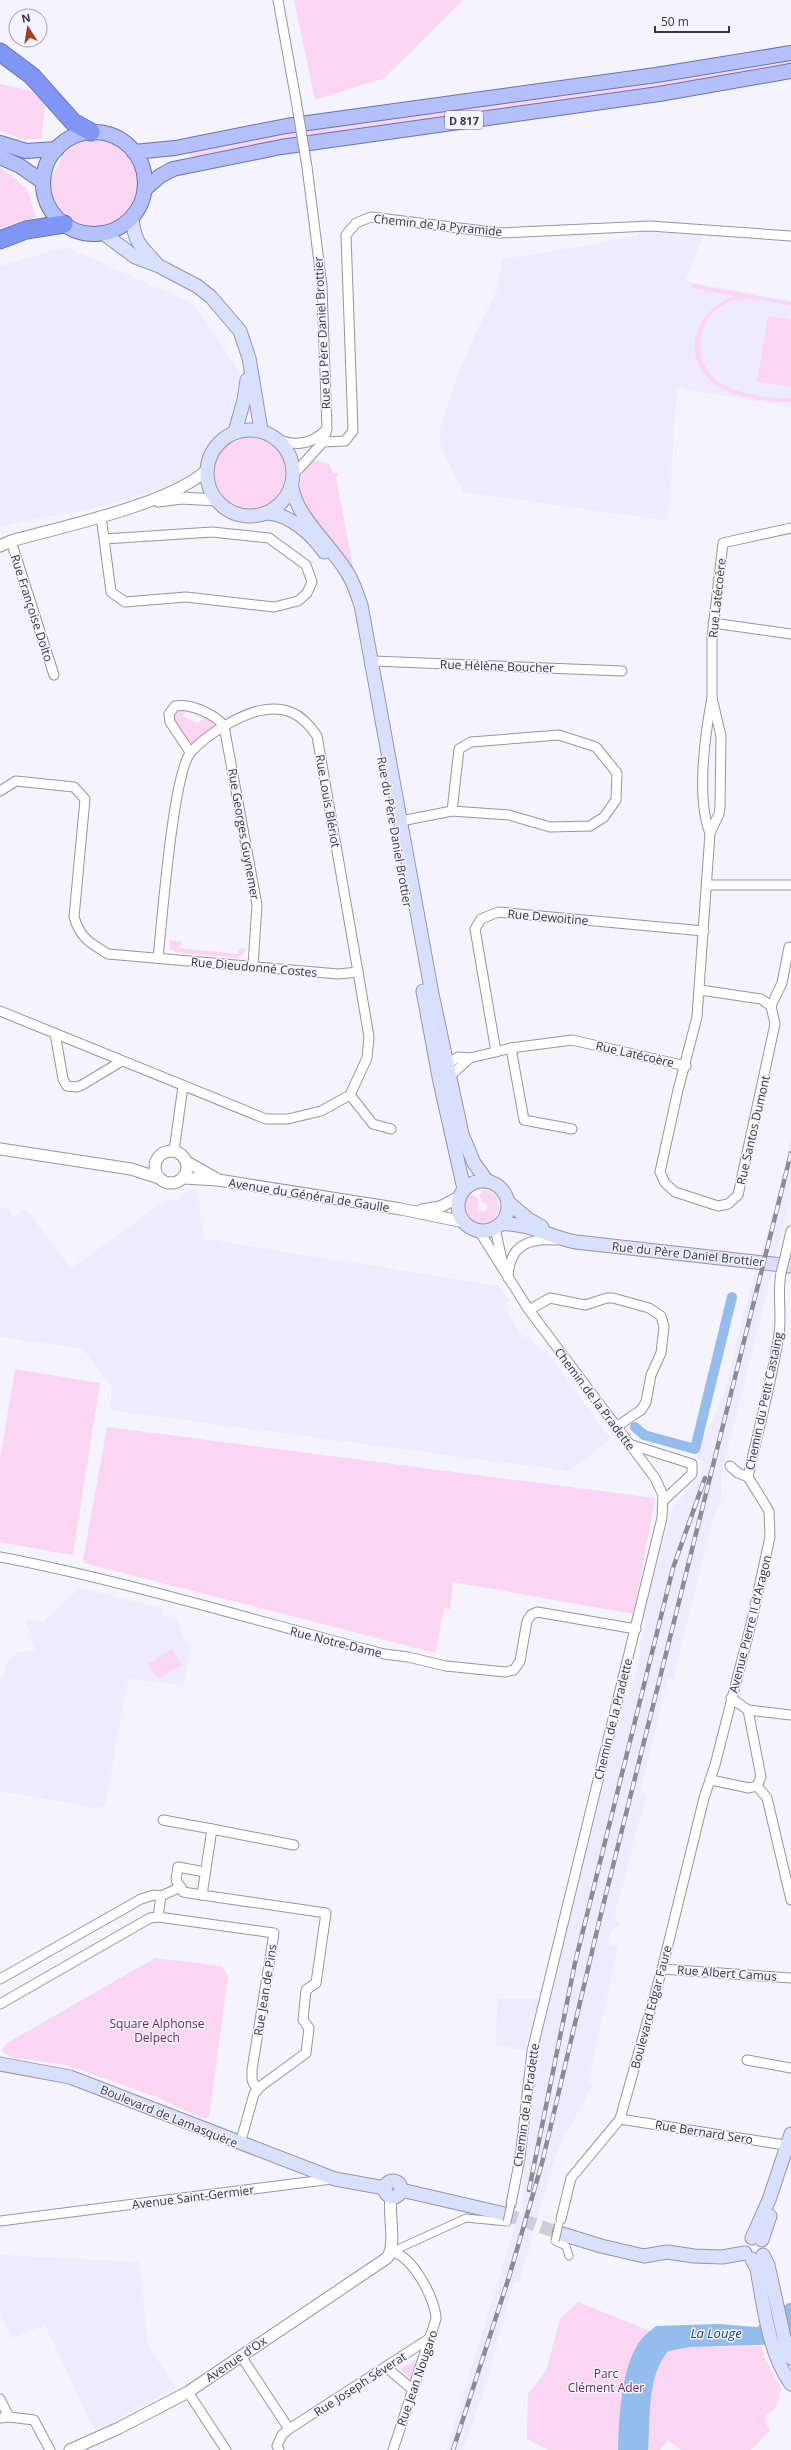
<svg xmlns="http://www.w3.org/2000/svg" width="791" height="2450" viewBox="0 0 791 2450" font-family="'Open Sans',sans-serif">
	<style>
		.built { fill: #eeebff }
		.green { fill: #fbd6f2 }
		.water { fill: #92bded }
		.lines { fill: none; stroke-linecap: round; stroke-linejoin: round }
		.canal { stroke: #92bded; stroke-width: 10 }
		.secondary-tunnel { stroke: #cecdd7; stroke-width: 13; stroke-dasharray: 13 6; stroke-linecap: butt }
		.pedestrian-casing { stroke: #9795a5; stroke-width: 9 }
		.minor-casing { stroke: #9795a5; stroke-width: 11 }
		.tertiary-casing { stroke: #9795a5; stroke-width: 13 }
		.secondary-casing { stroke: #9795a5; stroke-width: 15 }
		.primary-casing { stroke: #6674b4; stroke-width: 16 }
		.motorway-casing { stroke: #6674b4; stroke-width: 19 }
		.pedestrian { stroke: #fff; stroke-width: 7 }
		.minor { stroke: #fff; stroke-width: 9 }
		.tertiary { stroke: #fff; stroke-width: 11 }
		.secondary { stroke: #d9e0fc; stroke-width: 13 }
		.primary { stroke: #b3c0f9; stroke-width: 14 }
		.motorway { stroke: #8096f5; stroke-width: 17 }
		.rail-casing { stroke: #8c8b94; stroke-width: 4.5 }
		.rail { stroke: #f4f3fe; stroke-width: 3; stroke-dasharray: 9; stroke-linecap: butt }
		.pedestrian-bridge-casing { stroke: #9795a5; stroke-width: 9; stroke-linecap: butt }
		.minor-bridge-casing { stroke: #9795a5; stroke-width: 11; stroke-linecap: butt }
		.pedestrian-bridge { stroke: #fff; stroke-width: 7 }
		.minor-bridge { stroke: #fff; stroke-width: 9 }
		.labels { text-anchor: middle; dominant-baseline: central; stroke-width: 3; stroke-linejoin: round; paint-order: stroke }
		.shield { fill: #f4f3fe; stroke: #706f76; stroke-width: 1 }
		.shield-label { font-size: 11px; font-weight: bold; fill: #37363c }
		.street-label { font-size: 12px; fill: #37363c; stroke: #f4f3fe }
		.park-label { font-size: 12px; fill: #6a2c60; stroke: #f4f3fe }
		.water-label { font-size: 13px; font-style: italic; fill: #14406d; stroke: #f4f3fe }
	</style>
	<rect width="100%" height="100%" fill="#f4f3fe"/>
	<g class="built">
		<path d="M638,232L704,233L685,281L791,301V407L677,388L668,521L463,492L441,447L440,431L454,384L474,337L496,293L502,260L638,236Z"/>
		<path d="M66,247L193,304L240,373L232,419L194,478L100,507L0,526V266Z"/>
		<path d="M791,1137V1196L721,1474V1501L713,1518L673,1679L668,1678L640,1792L646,1795L614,1917L620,1925L611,1930L608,1944L618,1947L588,2082L594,2083L561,2143L552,2168L519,2283L514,2282L485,2388L463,2450H446L524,2197L522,2193L533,2068L622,1706L626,1693H631L641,1649H639L646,1622L643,1621L655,1572L673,1507L701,1474L704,1462L697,1459L698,1453L725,1391L746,1305L784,1172Z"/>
		<path d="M190,1190H197L204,1239L499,1286L510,1301L503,1306L516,1327L524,1338L528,1336L536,1346L546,1351L611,1440L568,1471L110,1410L112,1387L83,1349L1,1337L0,1339V1207L8,1208L14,1217L26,1209L71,1269L163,1202L174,1199L180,1201V1195Z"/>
		<path d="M80,1588L163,1609L164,1616L177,1619L181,1633L191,1647L184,1686L128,1678L105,1806L95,1808L0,1791V1678L4,1676L6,1663L18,1652L29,1651L36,1653L25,1619L45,1622L47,1618Z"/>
		<path d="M498,1999H540L524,2051L495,2044Z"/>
		<path d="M0,2255L139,2262L148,2346L176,2388L95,2431L45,2325L12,2338L0,2312Z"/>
	</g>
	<g class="green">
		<path d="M294,0H463L384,78L315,100Z"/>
		<path d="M791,59V65C592,101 390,119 192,157L189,155L191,152C321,125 452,110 583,92C652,82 723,74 791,59Z"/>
		<path d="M0,84L32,91L45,106L41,139H22L0,131Z"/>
		<path d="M86,139C160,137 148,232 91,226C81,225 73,222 66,215C54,204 48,190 52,174C57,170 62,161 61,154L72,145Z"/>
		<path d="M0,167L27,189L36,217L0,228Z"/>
		<path d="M693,284L791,302V306C775,303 756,297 739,299C702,304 687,354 715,379C730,393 772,400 791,398V402C772,403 733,397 717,386C678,359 694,311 734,296L692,288Z"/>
		<path d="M768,316L791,320V387L757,381Z"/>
		<circle cx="250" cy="472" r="36"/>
		<path d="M315,460L329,464L333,473H339L336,478L355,576C340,556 315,527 304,507C297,493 299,467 315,460Z"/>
		<path d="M178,709L188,710L182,716L198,723L206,717L214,722V726L193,743H189L173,720V716Z"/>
		<path d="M170,940L182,942L179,948L237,954L240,948L246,949L243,955L236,958L175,952L170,949Z"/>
		<path d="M484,1189L495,1194L500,1208L492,1221L478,1224L466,1214L464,1205L469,1194L477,1197L479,1211L487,1210V1205L482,1202L479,1196Z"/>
		<path d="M15,1369L100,1383L73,1555L0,1542V1458Z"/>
		<path d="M107,1427L655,1498L634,1614L453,1582L450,1609L444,1608L436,1653L84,1563L83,1560Z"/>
		<path d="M172,1649L182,1665L158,1679L148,1664Z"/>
		<path d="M155,1958L222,1966L228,1976L209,2118H201L159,2098L66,2065L11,2057L1,2051L7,2043Z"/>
		<path d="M578,2302L690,2347L761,2346L765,2359L781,2388C780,2393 779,2399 777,2404C773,2414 758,2412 770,2430L751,2450H681L668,2440L660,2450H548L527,2439L528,2394L546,2371L560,2319Z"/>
		<path d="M419,2358L412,2379H411L400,2369Z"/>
	</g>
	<path class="water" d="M788,2303H791V2344L690,2347L668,2351C646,2379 651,2416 648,2450H618C619,2419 621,2370 638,2344C642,2337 650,2331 656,2326L718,2324L757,2327Z"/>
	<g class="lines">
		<path class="canal" d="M635,1427L644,1435L695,1449L732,1297"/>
		<path class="secondary-tunnel" d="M505,2214L559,2233"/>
		<g class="pedestrian-casing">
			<g id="pedestrian">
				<path d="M555,2241L566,2246L569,2256"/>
				<path d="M391,2252L466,2218L507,2222"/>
			</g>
		</g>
		<g class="minor-casing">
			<g id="minor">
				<path d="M278,0L296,100"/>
				<path d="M278,439C296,447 312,444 326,430"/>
				<path d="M323,442L345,441L353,431L346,235L356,223L371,217L500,233L650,226L791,236"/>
				<path d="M294,474L323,442L327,429L322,286L307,167"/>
				<path d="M101,516L111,592L125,602L186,597L274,607L298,601L307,593L312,582L306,565L269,538L212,532L104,539"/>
				<path d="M11,541L54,675"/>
				<path d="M713,623L791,634"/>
				<path d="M373,661L622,671"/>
				<path d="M190,752L170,722L169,714L175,706C190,703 215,714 224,726L257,905L253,966"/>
				<path d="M0,791L16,781L74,787L85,799L74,917C81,939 89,942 108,954L338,974L358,972L369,1037L367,1058L350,1095L321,1111L288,1119H266L0,1011"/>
				<path d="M401,821L452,811L509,815L550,827L590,826L604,817L616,800L617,773L596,747L559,735L471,742L459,749L452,811"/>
				<path d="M710,833L719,814L720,807L721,736L712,698V638L723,543L791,528"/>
				<path d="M708,885H791"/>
				<path d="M158,958C162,922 173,772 191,752C206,735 236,717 258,711C285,705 302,713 317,736L358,972"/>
				<path d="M700,990L761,999L771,1006L775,1024L738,1195L728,1204L718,1206L675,1192L665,1183L660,1172L678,1090L697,1017L710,833C696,799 705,734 712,698"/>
				<path d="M771,1006L782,983L789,947"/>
				<path d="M55,1033L63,1079L67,1086L76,1087L82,1085L122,1061"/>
				<path d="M511,1048L524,1120L572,1129"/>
				<path d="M496,1052L475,929L481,919L498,912L704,931"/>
				<path d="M446,1069L448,1064L458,1057L470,1058L511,1048L572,1040L686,1066"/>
				<path d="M451,1075L470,1058"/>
				<path d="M350,1095L373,1124L391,1129"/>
				<path d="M174,1151L183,1086"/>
				<path d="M495,1228L503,1265"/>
				<path d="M479,1231L529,1310L655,1478L663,1495L662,1518L532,2051L520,2158L511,2204"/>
				<path d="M785,1257L791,1231"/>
				<path d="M508,1278C509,1246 527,1238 556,1240"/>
				<path d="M529,1310L550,1298L585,1305L607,1298H613L649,1308L661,1316L664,1327L661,1353L651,1375L646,1402L641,1410L616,1427"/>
				<path d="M629,1444L692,1464V1474L663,1501"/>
				<path d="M748,1477C758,1430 772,1382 779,1334C782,1314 777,1293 781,1273"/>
				<path d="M0,1557C130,1582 256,1621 384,1654L408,1657L446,1666L505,1672L514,1670L520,1661L527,1621L531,1615L537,1612L636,1629"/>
				<path d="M731,1698L748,1710L761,1777L757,1786"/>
				<path d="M748,1710L791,1715"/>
				<path d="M711,1780L749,1788L757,1786"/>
				<path d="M757,1786L767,1798L791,1900"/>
				<path d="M163,1820L212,1829"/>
				<path d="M202,1895L183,1892L176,1880L178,1867L205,1872"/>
				<path d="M161,1896L181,1887"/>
				<path d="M662,1969L791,1978"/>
				<path d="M0,1979L141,1899L154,1895L161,1896L158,1917"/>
				<path d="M0,2004L150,1918L158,1917L274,1933L252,2070V2080L257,2090"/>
				<path d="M747,2060L791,2068"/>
				<path d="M620,2119L791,2146"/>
				<path d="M240,2144L254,2094L261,2086L306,2053L309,2028L303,2020L306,1990L316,1983L326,1913L202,1895L212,1829L294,1845"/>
				<path d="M561,2219L571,2178L620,2119L662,1969L704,1798L715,1765L751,1624L770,1537L769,1511L748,1477L738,1473L730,1466"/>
				<path d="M0,2221L332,2179"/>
				<path d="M391,2252C412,2254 436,2300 436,2319L393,2450"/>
				<path d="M241,2356L289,2429L282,2435L277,2446L279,2450"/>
				<path d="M386,2367L413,2390"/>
				<path d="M188,2392L226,2450"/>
				<path d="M0,2399L9,2417"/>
				<path d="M0,2418L9,2417L34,2420L50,2450"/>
				<path d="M289,2429L430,2338"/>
			</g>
		</g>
		<g class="tertiary-casing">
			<g id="tertiary">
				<path d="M158,501L182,498L216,500"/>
				<path d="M0,546L11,541C64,526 168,505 207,470"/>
				<path d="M0,1149L131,1169L159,1178"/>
				<circle cx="171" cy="1167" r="16"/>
				<path d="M187,1162L215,1178"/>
				<path d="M184,1178L218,1180L401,1209L464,1222"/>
				<path d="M422,1210L440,1207L459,1197"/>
				<path d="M70,2450L119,2428L188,2392L387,2258C397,2244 388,2215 391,2197"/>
			</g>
		</g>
		<g class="secondary-casing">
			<g id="secondary">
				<path d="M132,217C134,242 140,245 156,263"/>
				<path d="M103,233L135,257L159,266L197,286L211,297L240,331L249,358L261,430"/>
				<circle cx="250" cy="473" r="43"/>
				<path d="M235,432L244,400L247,380"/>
				<path d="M292,487C296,517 333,547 348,574C354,583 357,595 361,605L432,994L462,1134L474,1163L487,1181"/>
				<path d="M267,513C289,514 312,534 324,552"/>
				<path d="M423,991L440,1082L464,1189"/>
				<circle cx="483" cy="1206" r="25"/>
				<path d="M508,1202L528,1219L542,1227"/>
				<path d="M501,1224C527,1222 551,1238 576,1242L791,1266"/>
				<path d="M0,2064L70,2077L335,2179L385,2188"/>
				<circle cx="393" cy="2189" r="8"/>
				<path d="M401,2190L505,2214"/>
				<path d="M559,2233L601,2246L644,2256L667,2252L694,2256L722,2257L745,2253"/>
				<path d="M752,2238L769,2200L791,2134"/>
				<path d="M762,2240L770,2216"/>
				<path d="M763,2255L768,2265L787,2351L791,2358"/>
				<path d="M752,2259L757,2269C764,2307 768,2351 791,2384"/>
			</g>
		</g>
		<g class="primary-casing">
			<g id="primary">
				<circle cx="94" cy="183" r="51"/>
				<path d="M0,143L26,151L57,149"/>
				<path d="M134,152L175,148L286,126L656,75L791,53"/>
				<path d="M0,157L20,166L43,182"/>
				<path d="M145,189L160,176L173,169L281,147L659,94L791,71"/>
			</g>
		</g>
		<g class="motorway-casing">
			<g id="motorway">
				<path d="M0,52L32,76L73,122L91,132"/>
				<path d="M0,240L26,230L64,224"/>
			</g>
		</g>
		<use href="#pedestrian" class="pedestrian"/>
		<use href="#minor" class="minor"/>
		<use href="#tertiary" class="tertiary"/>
		<use href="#secondary" class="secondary"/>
		<use href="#primary" class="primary"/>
		<use href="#motorway" class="motorway"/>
		<g class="rail-casing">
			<g id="rail">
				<path d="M529,2190L575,1963L673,1568L705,1478"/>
				<path d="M453,2450L509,2277L542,2163L600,1918L791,1153"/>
			</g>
		</g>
		<use href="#rail" class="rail"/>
		<g class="pedestrian-bridge-casing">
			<g id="pedestrian-bridge">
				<path d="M507,2222L511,2204"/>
				<path d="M555,2241L559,2224"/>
			</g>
		</g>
		<g class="minor-bridge-casing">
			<g id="minor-bridge">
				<path d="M296,100L307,167"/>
				<path d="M781,1273L785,1257"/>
			</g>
		</g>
		<use href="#pedestrian-bridge" class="pedestrian-bridge"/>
		<use href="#minor-bridge" class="minor-bridge"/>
	</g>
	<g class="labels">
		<rect class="shield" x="445" y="111" width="38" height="18" rx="3"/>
		<g class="shield-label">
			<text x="464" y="120">D 817</text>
		</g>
		<g class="street-label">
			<text transform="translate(438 225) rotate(6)">Chemin de la Pyramide</text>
			<text transform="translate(322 333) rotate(-93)">Rue du Père Daniel Brottier</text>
			<text transform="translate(717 598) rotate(-84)">Rue Latécoère</text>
			<text transform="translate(32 608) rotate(72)">Rue Françoise Dolto</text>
			<text transform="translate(497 666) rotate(2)">Rue Hélène Boucher</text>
			<text transform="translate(328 801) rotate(80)">Rue Louis Blériot</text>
			<text transform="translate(395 832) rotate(80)">Rue du Père Daniel Brottier</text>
			<text transform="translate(244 834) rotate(80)">Rue Georges Guynemer</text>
			<text transform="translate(548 917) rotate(5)">Rue Dewoitine</text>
			<text transform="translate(254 967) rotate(5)">Rue Dieudonné Costes</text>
			<text transform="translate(635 1054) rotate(13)">Rue Latécoère</text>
			<text transform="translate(753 1130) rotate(-77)">Rue Santos Dumont</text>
			<text transform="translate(309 1195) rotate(9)">Avenue du Général de Gaulle</text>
			<text transform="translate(688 1254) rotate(6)">Rue du Père Daniel Brottier</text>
			<text transform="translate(595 1399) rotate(53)">Chemin de la Pradette</text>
			<text transform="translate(764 1401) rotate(-78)">Chemin du Petit Castaing</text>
			<text transform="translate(750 1624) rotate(-76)">Avenue Pierre II d'Aragon</text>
			<text transform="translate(336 1642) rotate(14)">Rue Notre-Dame</text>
			<text transform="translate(613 1719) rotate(-76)">Chemin de la Pradette</text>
			<text transform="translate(727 1973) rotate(4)">Rue Albert Camus</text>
			<text transform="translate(265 1990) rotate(-81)">Rue Jean de Pins</text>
			<text transform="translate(651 2007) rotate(-75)">Boulevard Edgar Faure</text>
			<text transform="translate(526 2105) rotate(-82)">Chemin de la Pradette</text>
			<text transform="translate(169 2116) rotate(22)">Boulevard de Lamasquère</text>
			<text transform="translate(704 2132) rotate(9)">Rue Bernard Sero</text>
			<text transform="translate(193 2197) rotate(-7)">Avenue Saint-Germier</text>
			<text transform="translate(236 2359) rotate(-34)">Avenue d'Ox</text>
			<text transform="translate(417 2378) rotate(-71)">Rue Jean Nougaro</text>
			<text transform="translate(360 2384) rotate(-33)">Rue Joseph Séverat</text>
		</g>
		<g class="park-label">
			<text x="157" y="2023">Square Alphonse<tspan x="157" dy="14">Delpech</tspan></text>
			<text x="606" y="2373">Parc<tspan x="606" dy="14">Clément Ader</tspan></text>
		</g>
		<g class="water-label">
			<text x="716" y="2333">La Louge</text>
		</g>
	</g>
	<g transform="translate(28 28) rotate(348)"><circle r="19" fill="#f4f3fe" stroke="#a8a7b0"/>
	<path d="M0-3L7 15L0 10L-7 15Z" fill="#a33b20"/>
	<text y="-6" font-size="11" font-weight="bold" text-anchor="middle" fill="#37363c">N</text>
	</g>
	<path d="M655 26v6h74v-6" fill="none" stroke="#37363c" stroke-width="2"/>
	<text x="661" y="26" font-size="12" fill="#37363c" stroke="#f4f3fe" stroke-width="3" paint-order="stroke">50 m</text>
</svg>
